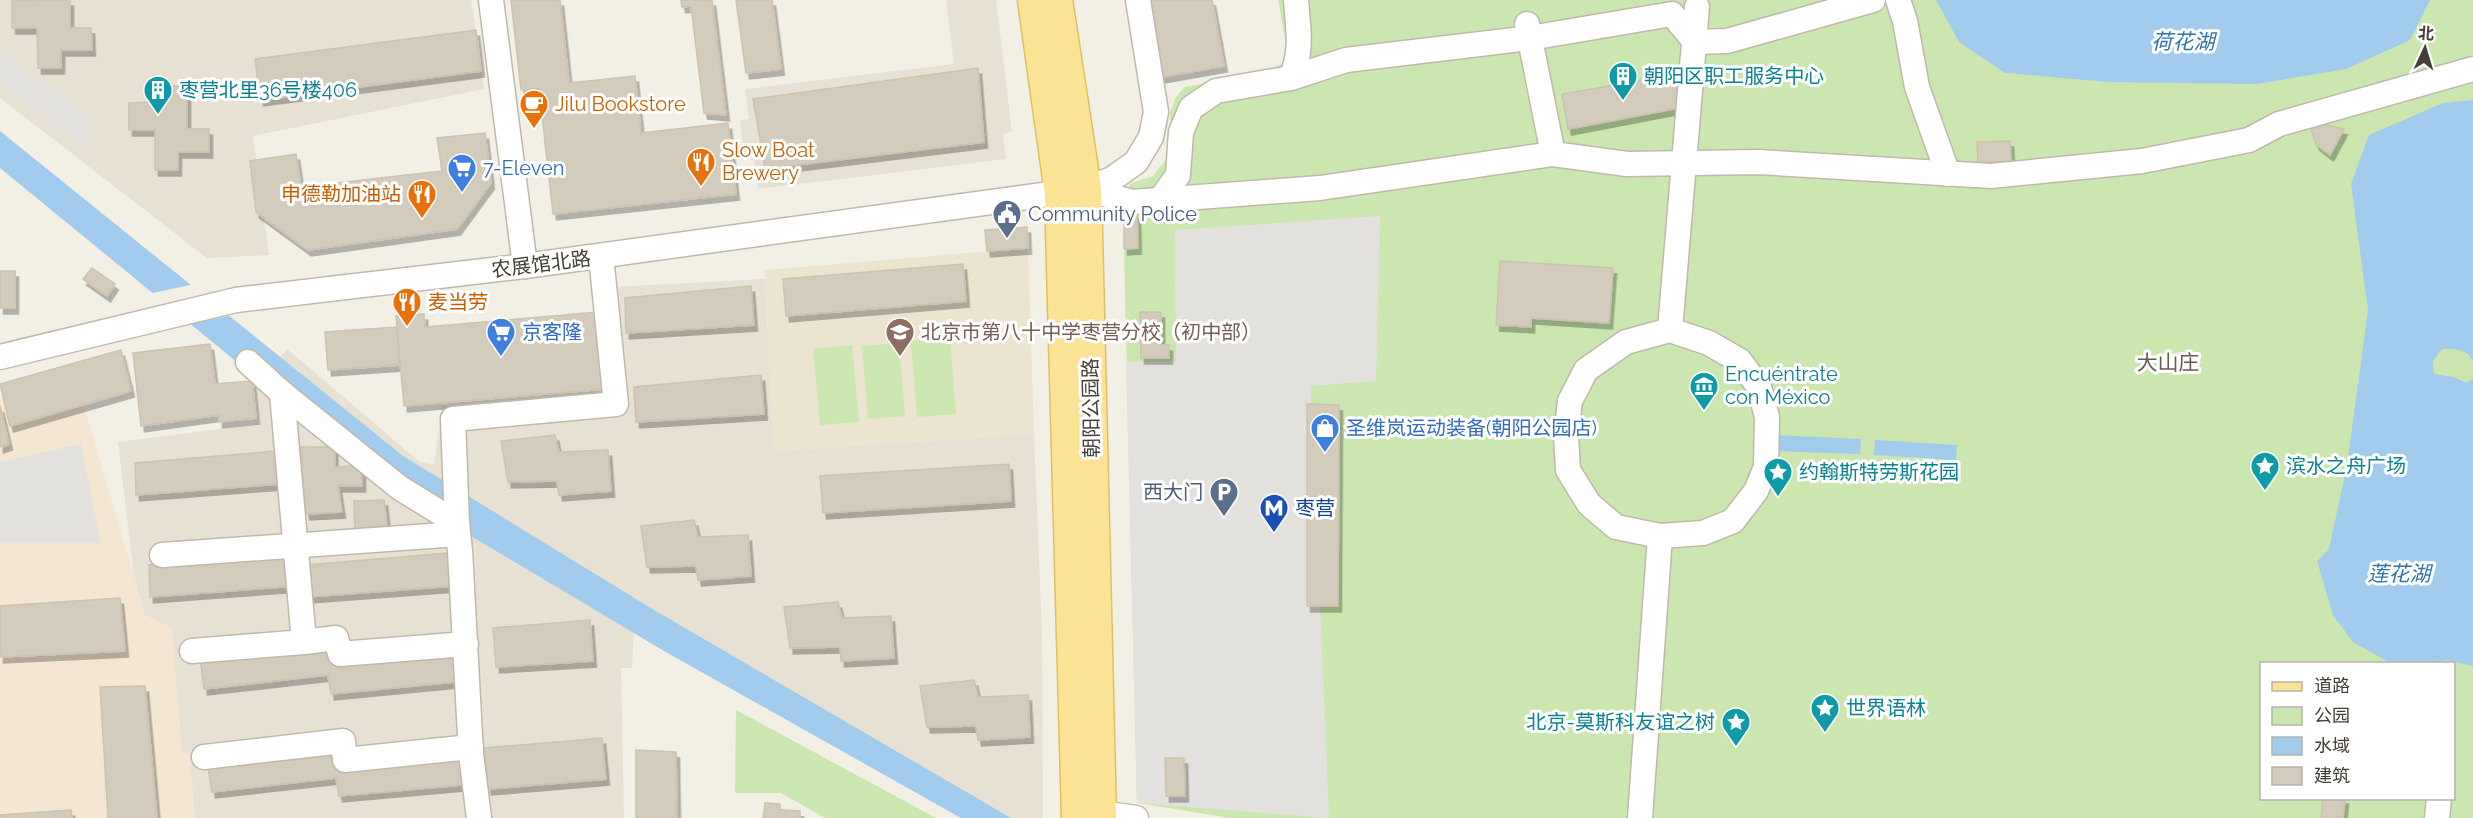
<svg xmlns="http://www.w3.org/2000/svg" width="2473" height="818" viewBox="0 0 2473 818" font-family="Raleway,'Noto Sans SC',sans-serif">
	<style>
		.residential { fill: #e6e1d3 }
		.commercial { fill: #f4e6d0 }
		.education { fill: #ebe4cf }
		.green { fill: #cbe6ae; fill-rule: evenodd }
		.parking { fill: #e3e1dd }
		.water { fill: #a2ccee }
		.pier { fill: #f2efe5 }
		.building { fill: #d3cbbb; stroke: #cec3ae; stroke-width: 1.5; filter: url(#shadow) }
		.lines { fill: none; stroke-linecap: round; stroke-linejoin: round }
		.minor-casing { stroke: #c0b9ab; stroke-width: 27 }
		.major-casing { stroke: #e0bf65; stroke-width: 33 }
		.minor { stroke: #fff; stroke-width: 24 }
		.major { stroke: #fce294; stroke-width: 30 }
		.labels { text-anchor: middle; dominant-baseline: central; stroke-width: 6; stroke-linejoin: round; paint-order: stroke }
		.culture-label { font-size: 20px; fill: #0d838f; stroke: #fff; text-anchor: start }
		.food-label { font-size: 20px; fill: #c56008; stroke: #fff; text-anchor: start }
		.shop-label { font-size: 20px; fill: #366cbe; stroke: #fff; text-anchor: start }
		.service-label { font-size: 20px; fill: #4e5e75; stroke: #fff; text-anchor: start }
		.street-label { font-size: 20px; fill: #443f35; stroke: #fff }
		.education-label { font-size: 20px; fill: #785e54; stroke: #fff; text-anchor: start }
		.transit-label { font-size: 20px; fill: #164399; stroke: #fff; text-anchor: start }
		.water-label { font-size: 21px; font-style: italic; fill: #3174ad; stroke: #fff }
		.neighbourhood-label { font-size: 21px; fill: #675d4c; stroke: #fff }
	</style>
	<defs>
		<filter id="shadow"><feDropShadow dx="3.5" dy="6" stdDeviation="0" flood-color="#0004"/></filter>
	</defs>
	<rect width="100%" height="100%" fill="#f2efe5"/>
	<g class="residential">
		<path d="M0,0H471L484,89L253,136L269,255L207,258L0,98Z"/>
		<path d="M946,0H996L1012,132L1003,134L1006,159L758,189L754,158L745,159L740,120L749,119L745,89L954,64Z"/>
		<path d="M765,279L774,451L1034,434L1042,634L1043,818H989L634,626L632,668H621L624,818H195L189,754L182,755L134,576L118,442L260,424L255,387L287,349L420,462L434,465L442,406L606,396L595,288Z"/>
	</g>
	<path class="commercial" d="M75,377L134,576L143,614L172,628L182,754L189,753L195,818H0V399Z"/>
	<path class="education" d="M1028,248L1034,434L773,451L765,270Z"/>
	<g class="green">
		<path d="M1278,0H2473V818H1231L1137,803L1124,249L1138,247L1137,214L1132,202L1129,184L1153,176L1172,152L1170,112L1176,97L1185,87L1267,72L1289,60ZM2262,664H2454V798H2262Z"/>
		<path d="M950,338L956,414L917,417L911,341Z"/>
		<path d="M899,343L905,416L868,419L862,346Z"/>
		<path d="M852,345L859,422L820,425L813,349Z"/>
		<path d="M736,710L936,818H825L781,793H735Z"/>
	</g>
	<g class="parking">
		<path d="M0,52L93,120L83,149L0,82Z"/>
		<path d="M1380,216L1376,381L1311,386L1329,818L1137,803L1126,362L1176,361L1175,230Z"/>
		<path d="M81,444L101,543H0V462Z"/>
	</g>
	<g class="water">
		<path d="M1936,0H2430L2410,40L2346,69L2257,84L2108,82L2005,73L1959,42Z"/>
		<path d="M2473,100V362C2468,348 2454,349 2442,349L2433,361L2434,374L2454,377L2466,383L2473,379V666L2446,660L2433,663H2390L2353,642L2333,615L2317,561L2329,549L2347,465L2368,310L2351,184L2369,135L2443,103Z"/>
		<path d="M0,131L403,456L654,610L1011,818H961L664,651L392,489L0,168Z"/>
		<path d="M1775,435L1861,439L1860,454L1774,451Z"/>
		<path d="M1875,440L1957,445L1956,460L1874,455Z"/>
	</g>
	<path class="pier" d="M195,284L233,315L186,325L148,294Z"/>
	<g class="building">
		<path d="M40,0H70V28H91L92,50H61V68H38L37,28H12V1Z"/>
		<path d="M511,0H560L569,83L635,76L641,133L728,123L736,194L553,214L539,88L521,90Z"/>
		<path d="M681,0H712L726,115L704,113L691,6L682,7Z"/>
		<path d="M736,0H772L781,69L746,73Z"/>
		<path d="M1131,0H1212L1224,66L1145,80Z"/>
		<path d="M476,30L481,71L260,100L255,59Z"/>
		<path d="M978,68L984,142L765,169L753,99Z"/>
		<path d="M1676,74L1684,107L1568,129L1562,94Z"/>
		<path d="M157,86H187V129H209V152H178V170H155V130H129V103L157,102Z"/>
		<path d="M2326,125L2344,129L2330,155L2316,144L2311,129Z"/>
		<path d="M485,133L491,183L457,229L308,250L256,212L250,161L296,154L301,187L442,171L437,138Z"/>
		<path d="M2010,141L2011,161L1978,163L1977,142Z"/>
		<path d="M1137,213L1138,248L1124,249V214Z"/>
		<path d="M1027,227L1028,248L987,251L985,230Z"/>
		<path d="M1500,261L1613,268L1609,323L1531,318V327L1496,325Z"/>
		<path d="M963,264L966,301L786,316L783,279Z"/>
		<path d="M92,268L115,284L107,296L83,279Z"/>
		<rect x="0" y="271" width="15" height="37"/>
		<path d="M751,286L754,325L626,333L625,298Z"/>
		<path d="M598,312L604,389L404,406L396,316L424,314L425,327Z"/>
		<path d="M1140,312H1161V345H1169V358H1141Z"/>
		<path d="M397,327L399,365L328,370L325,332Z"/>
		<path d="M210,344L215,384L252,381L256,418L219,422V415L141,426L133,353Z"/>
		<path d="M121,350L131,391L10,426L0,384Z"/>
		<path d="M761,375L764,414L636,422L634,387Z"/>
		<path d="M1307,404L1339,405L1338,606H1307Z"/>
		<path d="M0,406L9,444L0,447Z"/>
		<path d="M555,435L559,452L608,450L611,491L559,495L557,481L508,482L501,441Z"/>
		<path d="M300,447H334L335,468L362,464V486H338L342,512L306,514Z"/>
		<path d="M275,451L280,484L136,495L135,463Z"/>
		<path d="M1009,464L1011,501L823,513L820,476Z"/>
		<path d="M384,500L387,525L355,529L354,501Z"/>
		<path d="M694,520L698,537L748,535L751,576L698,580L696,566L647,567L641,526Z"/>
		<path d="M289,553L294,586L150,597L149,565Z"/>
		<path d="M447,553L452,586L308,597L307,565Z"/>
		<path d="M120,598L125,651L0,657V606Z"/>
		<path d="M838,602L842,618L891,616L894,658L841,661L840,647L790,648L784,607Z"/>
		<path d="M590,620L593,661L496,667L493,628Z"/>
		<path d="M331,643L462,650L465,681L331,694L328,675L204,689L200,657Z"/>
		<path d="M974,680L978,697L1028,695L1030,737L978,740L976,726L927,727L920,686Z"/>
		<path d="M145,686L157,818H108L100,687Z"/>
		<path d="M602,738L606,779L488,789L484,748Z"/>
		<path d="M338,745L341,764L470,752L472,784L339,796L336,778L212,792L207,760Z"/>
		<path d="M636,750L676,752L677,818H636Z"/>
		<path d="M1165,758H1184L1185,796H1166Z"/>
		<path d="M2323,798H2345L2343,818H2321Z"/>
		<path d="M765,803L780,804V810L800,811V818H763Z"/>
		<path d="M71,810L72,818H0V815Z"/>
	</g>
	<g class="lines">
		<g class="minor-casing">
			<g id="minor">
				<path d="M491,0L525,266"/>
				<path d="M1898,0L1905,21L1917,87L1948,174"/>
				<path d="M1527,24L1553,154"/>
				<path d="M1291,78L1346,60L1530,38L1672,14L1695,42L1727,41L1873,0"/>
				<path d="M1086,189L1132,202L1320,188L1553,154L1627,164L1758,162L1991,176L2142,161L2249,140L2279,124L2473,69"/>
				<path d="M1161,199L1178,175L1181,132L1191,108L1216,91L1291,78C1303,51 1298,28 1296,0"/>
				<path d="M1670,330L1709,343L1740,361L1759,387L1767,417L1766,467L1756,491L1733,521L1703,533L1660,536L1616,527L1589,504L1568,470L1566,436L1570,401L1586,370L1626,342Z"/>
				<path d="M1670,330L1697,7"/>
				<path d="M0,357L236,300L525,266L1086,189L1112,179L1136,162L1151,137L1156,112L1138,0"/>
				<path d="M248,362L282,393L400,488L457,523L460,551L471,754L479,818"/>
				<path d="M282,393L304,642"/>
				<path d="M457,523L453,419L616,404L601,256"/>
				<path d="M162,555L458,534"/>
				<path d="M192,651L304,642L336,638L340,654L466,644"/>
				<path d="M204,757L343,741L345,760L471,747"/>
				<path d="M1101,813L1136,818"/>
				<path d="M1640,818L1660,536"/>
				<path d="M2437,818L2439,798"/>
			</g>
		</g>
		<g class="major-casing">
			<g id="major">
				<path d="M1033,0L1060,193L1077,818"/>
				<path d="M1057,0L1086,189L1101,818"/>
			</g>
		</g>
		<use href="#minor" class="minor"/>
		<use href="#major" class="major"/>
	</g>
	<defs>
		<g id="building-pin" transform="scale(1.5)"><path d="M0 17L-7.5 6A9.5 9.5 0 1 1 7.5 6Z" fill="#0f9aa8" stroke="#fff"/><path d="M-4-6H4V6H1V3H-1V6H-4ZM-2.5-4.3h1.7v1.8h-1.7ZM.8-4.3h1.7v1.8H.8ZM-2.5-1h1.7V.8h-1.7ZM.8-1h1.7V.8H.8Z" fill="#fff"/></g>
		<g id="cafe-pin" transform="scale(1.5)"><path d="M0 17L-7.5 6A9.5 9.5 0 1 1 7.5 6Z" fill="#e8710a" stroke="#fff"/><path d="M-5.5-4.5H6V0H3Q3 3.5 0 3.5H-2.5Q-5.5 3.5-5.5 0ZM3-3.2v2h1.7v-2ZM-6 4.5H4V6H-6Z" fill="#fff"/></g>
		<g id="restaurant-pin" transform="scale(1.5)"><path d="M0 17L-7.5 6A9.5 9.5 0 1 1 7.5 6Z" fill="#e8710a" stroke="#fff"/><path d="M-5-6h1v4h1v-4h1v4h1v-4h1v5L-1.5 .5V6h-2V.5L-5-1ZM5-6V6H3V1.5H1.5Q1.5-4 5-6Z" fill="#fff"/></g>
		<g id="supermarket-pin" transform="scale(1.5)"><path d="M0 17L-7.5 6A9.5 9.5 0 1 1 7.5 6Z" fill="#3f7fe0" stroke="#fff"/><path d="M-6-5.5h2.5l.6 2H6L4.5 2H-2.5L-4.4-4H-6ZM-1.5 3.2a1.3 1.3 0 1 0 .1 0ZM3 3.2a1.3 1.3 0 1 0 .1 0Z" fill="#fff"/></g>
		<g id="civic-pin" transform="scale(1.5)"><path d="M0 17L-7.5 6A9.5 9.5 0 1 1 7.5 6Z" fill="#5c6f8a" stroke="#fff"/><path d="M-.6-6.5H3V-4.5H.6V-3L4-1V1h2V6H-6V1h2V-1L-.6-3ZM-1.2 2.5V6h2.4V2.5Z" fill="#fff"/></g>
		<g id="school-pin" transform="scale(1.5)"><path d="M0 17L-7.5 6A9.5 9.5 0 1 1 7.5 6Z" fill="#8d6e63" stroke="#fff"/><path d="M0-5L7-2L0 1L-7-2ZM-4 1L0 2.5L4 1V4Q0 6-4 4Z" fill="#fff"/></g>
		<g id="museum-pin" transform="scale(1.5)"><path d="M0 17L-7.5 6A9.5 9.5 0 1 1 7.5 6Z" fill="#0f9aa8" stroke="#fff"/><path d="M0-6L6-3V-2H-6V-3ZM-5-1h2V3h-2ZM-1-1h2V3h-2ZM3-1h2V3H3ZM-6 4H6V6H-6Z" fill="#fff"/></g>
		<g id="shop-pin" transform="scale(1.5)"><path d="M0 17L-7.5 6A9.5 9.5 0 1 1 7.5 6Z" fill="#3f7fe0" stroke="#fff"/><path d="M-5-2.5h2.3a2.7 3.5 0 0 1 5.4 0H5L5.5 6h-11ZM-1.5-2.5h3a1.5 2.3 0 0 0-3 0Z" fill="#fff"/></g>
		<g id="sight-pin" transform="scale(1.5)"><path d="M0 17L-7.5 6A9.5 9.5 0 1 1 7.5 6Z" fill="#0f9aa8" stroke="#fff"/><path d="M0-6L1.8-2.2L6-1.7L2.9 1.2L3.7 5.4L0 3.3L-3.7 5.4L-2.9 1.2L-6-1.7L-1.8-2.2Z" fill="#fff"/></g>
		<g id="parking-pin" transform="scale(1.5)"><path d="M0 17L-7.5 6A9.5 9.5 0 1 1 7.5 6Z" fill="#5c6f8a" stroke="#fff"/><path d="M-3.5-5.5H1a3.5 3.5 0 0 1 0 7H-1V5.5H-3.5ZM-1-3.4V-.6H.8a1.4 1.4 0 0 0 0-2.8Z" fill="#fff"/></g>
		<g id="metro-pin" transform="scale(1.5)"><path d="M0 17L-7.5 6A9.5 9.5 0 1 1 7.5 6Z" fill="#1a4fb4" stroke="#fff"/><path d="M-5.5 5V-5H-3L0 0L3-5H5.5V5H3V-.5L0 4L-3-.5V5Z" fill="#fff"/></g>
	</defs>
	<g fill-rule="evenodd">
		<use href="#building-pin" x="1623" y="76"/>
		<use href="#building-pin" x="158" y="90"/>
		<use href="#cafe-pin" x="534" y="104"/>
		<use href="#restaurant-pin" x="701" y="162"/>
		<use href="#supermarket-pin" x="462" y="168"/>
		<use href="#restaurant-pin" x="422" y="194"/>
		<use href="#civic-pin" x="1007" y="214"/>
		<use href="#restaurant-pin" x="407" y="302"/>
		<use href="#supermarket-pin" x="501" y="332"/>
		<use href="#school-pin" x="900" y="332"/>
		<use href="#museum-pin" x="1704" y="386"/>
		<use href="#shop-pin" x="1325" y="428"/>
		<use href="#sight-pin" x="2265" y="466"/>
		<use href="#sight-pin" x="1778" y="472"/>
		<use href="#parking-pin" x="1224" y="492"/>
		<use href="#metro-pin" x="1274" y="508"/>
		<use href="#sight-pin" x="1825" y="708"/>
		<use href="#sight-pin" x="1736" y="722"/>
	</g>
	<g class="labels">
		<g class="culture-label">
			<text x="1644" y="76">朝阳区职工服务中心</text>
			<text x="179" y="90">枣营北里36号楼406</text>
			<text x="1725" y="374">Encuéntrate<tspan x="1725" dy="23">con México</tspan></text>
			<text x="2286" y="466">滨水之舟广场</text>
			<text x="1799" y="472">约翰斯特劳斯花园</text>
			<text x="1846" y="708">世界语林</text>
			<text x="1715" y="722" text-anchor="end">北京-莫斯科友谊之树</text>
		</g>
		<g class="food-label">
			<text x="555" y="104">Jilu Bookstore</text>
			<text x="722" y="150">Slow Boat<tspan x="722" dy="23">Brewery</tspan></text>
			<text x="401" y="194" text-anchor="end">申德勒加油站</text>
			<text x="428" y="302">麦当劳</text>
		</g>
		<g class="shop-label">
			<text x="483" y="168">7-Eleven</text>
			<text x="522" y="332">京客隆</text>
			<text x="1346" y="428">圣维岚运动装备(朝阳公园店)</text>
		</g>
		<g class="service-label">
			<text x="1028" y="214">Community Police</text>
			<text x="1203" y="492" text-anchor="end">西大门</text>
		</g>
		<g class="street-label">
			<text transform="translate(541 264) rotate(-7)">农展馆北路</text>
			<text transform="translate(1091 408) rotate(-91)">朝阳公园路</text>
		</g>
		<g class="education-label">
			<text x="921" y="332">北京市第八十中学枣营分校（初中部）</text>
		</g>
		<g class="transit-label">
			<text x="1295" y="508">枣营</text>
		</g>
		<g class="water-label">
			<text x="2183" y="41">荷花湖</text>
			<text x="2399" y="573">莲花湖</text>
		</g>
		<g class="neighbourhood-label">
			<text x="2168" y="362">大山庄</text>
		</g>
	</g>
	<rect x="2260" y="662" width="195" height="138" fill="#ffffff" stroke="#b4b2ae" stroke-width="1.5"/>
	<rect x="2272" y="682" width="30" height="9" fill="#fce294" stroke="#b4b2ae" stroke-width="1.5"/>
	<text x="2314" y="692" font-size="18" fill="#443f35">道路</text>
	<rect x="2272" y="707" width="30" height="18" fill="#cbe6ae" stroke="#b4b2ae" stroke-width="1.5"/>
	<text x="2314" y="722" font-size="18" fill="#443f35">公园</text>
	<rect x="2272" y="737" width="30" height="18" fill="#a2ccee" stroke="#b4b2ae" stroke-width="1.5"/>
	<text x="2314" y="752" font-size="18" fill="#443f35">水域</text>
	<rect x="2272" y="767" width="30" height="18" fill="#d3cbbb" stroke="#b4b2ae" stroke-width="1.5"/>
	<text x="2314" y="782" font-size="18" fill="#443f35">建筑</text>
	<g transform="translate(2425 48) rotate(4)" stroke="#ffffff" stroke-width="4.5" paint-order="stroke">
	<path d="M0-4.5L10 22L0 15L-10 22Z" fill="#443f35"/>
	<text y="-9" font-size="16" font-weight="bold" text-anchor="middle" fill="#443f35">北</text>
	</g>
</svg>
